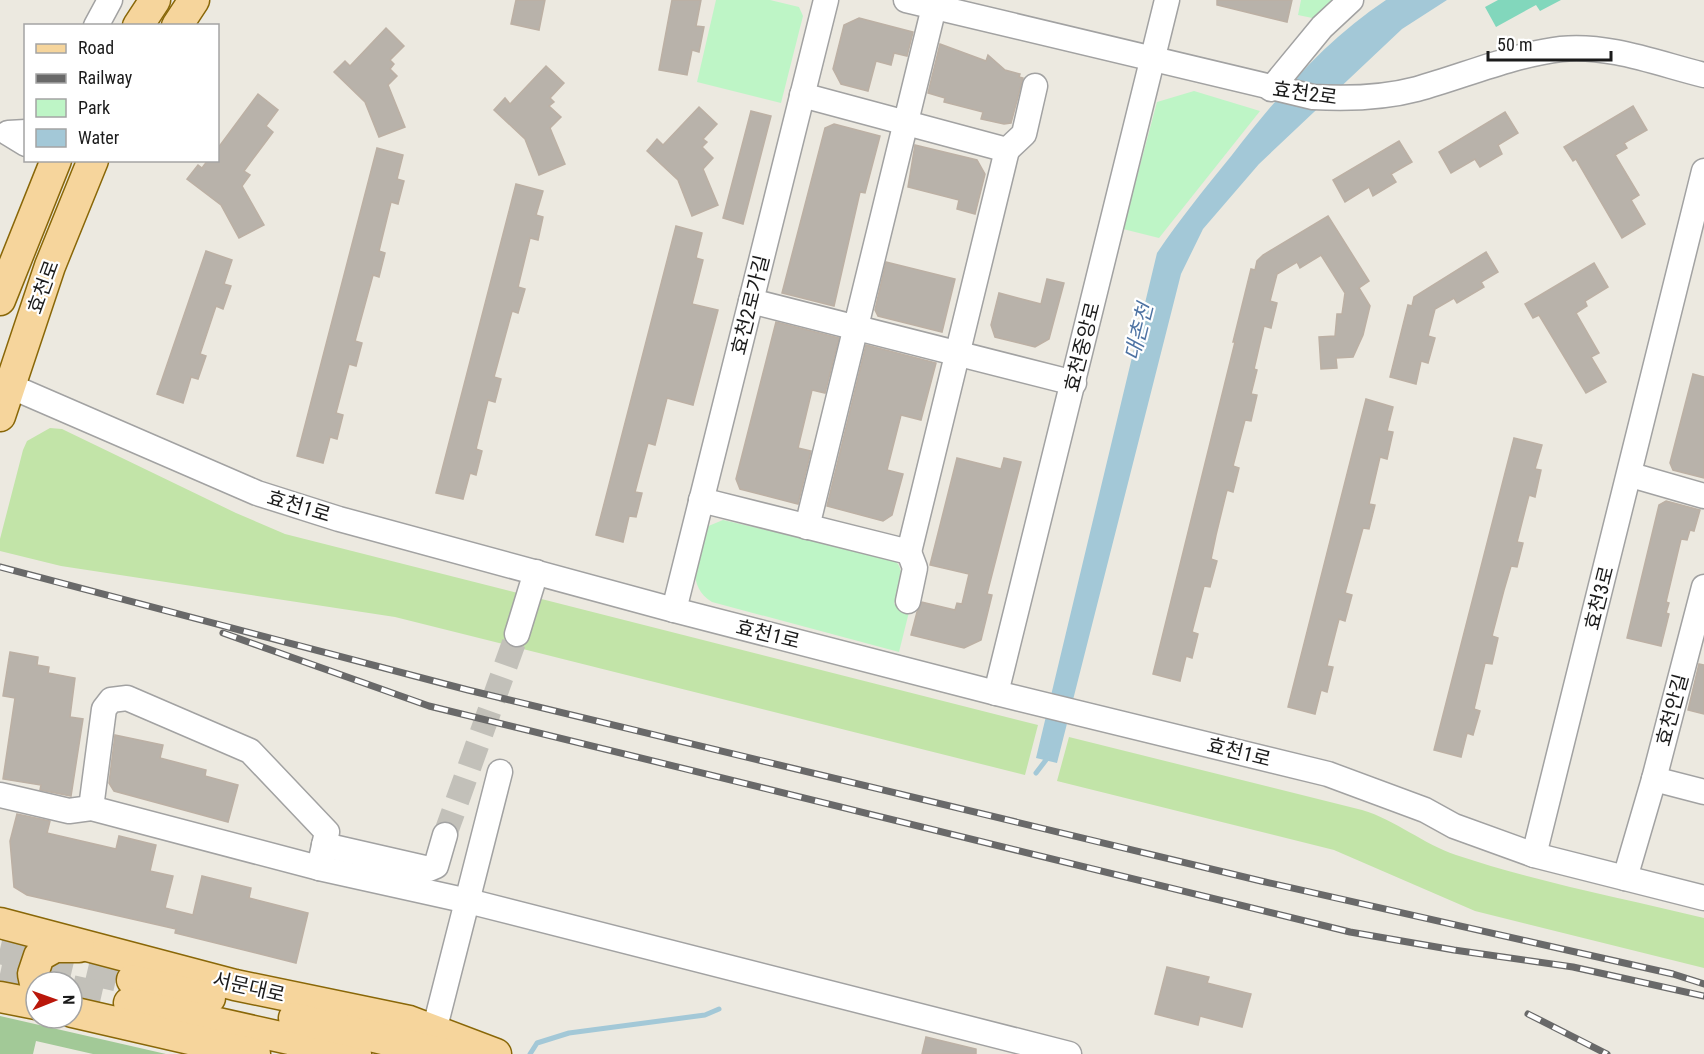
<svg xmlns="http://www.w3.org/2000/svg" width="1704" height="1054" viewBox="0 0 1704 1054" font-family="'Roboto Condensed','Noto Sans KR',sans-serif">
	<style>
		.grass { fill: #c2e4a8 }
		.forest { fill: #a2c997 }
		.park { fill: #bef5c6 }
		.pitch { fill: #82d7bc }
		.water { fill: #a3c8d7 }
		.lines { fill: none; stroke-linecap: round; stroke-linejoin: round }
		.stream { stroke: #a3c8d7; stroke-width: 5 }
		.building { fill: #b8b2aa; stroke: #bcb0a4; stroke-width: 1.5 }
		.minor-tunnel { stroke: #c2c0b9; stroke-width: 24; stroke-dasharray: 24 12; stroke-linecap: butt }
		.major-tunnel { stroke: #c2c0b9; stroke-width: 30; stroke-dasharray: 30 15; stroke-linecap: butt }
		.minor-casing { stroke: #a2a2a2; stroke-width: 27 }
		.major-casing { stroke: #896708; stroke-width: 33 }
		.minor { stroke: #fff; stroke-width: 24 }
		.major { stroke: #f6d59c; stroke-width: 30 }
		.rail-casing { stroke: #696969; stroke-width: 7 }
		.rail { stroke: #fff; stroke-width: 4.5; stroke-dasharray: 14; stroke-linecap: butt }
		.labels { text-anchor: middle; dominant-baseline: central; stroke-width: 4.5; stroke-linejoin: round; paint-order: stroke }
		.street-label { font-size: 20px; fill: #1b1b1b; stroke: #fff }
		.water-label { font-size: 21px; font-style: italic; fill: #4e73a3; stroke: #fff }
	</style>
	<rect width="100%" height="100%" fill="#ece9e0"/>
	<g class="grass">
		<path d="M50,428L62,429L236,513L285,534L1038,725L1025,775L395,617L61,566L0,551V539L23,450L27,441Z"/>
		<path d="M1069,737L1362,810C1396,820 1423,844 1456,855C1537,882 1622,898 1704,918V968L1475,911L1334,850L1057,781Z"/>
	</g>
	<path class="forest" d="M0,1016L166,1054H93L36,1041L33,1054H0Z"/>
	<g class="park">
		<path d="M716,0H770L799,7L803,16L781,103L697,82Z"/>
		<path d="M1301,0H1342L1322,20L1298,15Z"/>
		<path d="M1194,91L1260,111L1159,238L1123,229L1157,102Z"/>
		<path d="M723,520L893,559C908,570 898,588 894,604L910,608L899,652L712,602C683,584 699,554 706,527Z"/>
	</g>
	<path class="pitch" d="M1498,0H1561L1540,11L1536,5L1496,27L1485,7Z"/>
	<path class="water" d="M1386,0H1447L1402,29L1259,164L1203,229L1181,274L1057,763L1036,758L1157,253C1180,219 1206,187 1232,155C1277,97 1324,41 1386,0Z"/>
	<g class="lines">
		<g class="stream">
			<path d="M1036,773L1049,756"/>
			<path d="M530,1054L537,1043L569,1033L705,1015L719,1009"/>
		</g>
	</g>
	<g class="building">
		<path d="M516,0H545L539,30L511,24Z"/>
		<path d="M672,0H701L696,26L704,27L699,52L692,50L687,75L659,70Z"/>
		<path d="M1217,0H1292L1287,22L1217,5Z"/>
		<path d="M859,18L913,32L907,56L894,53L891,65L876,61L868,91L841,84L833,69L844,25Z"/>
		<path d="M386,28L404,46L390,60L394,64L390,69L397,76L388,85L405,127L379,137L365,102L334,72L345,61L350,66Z"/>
		<path d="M940,44L986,61L988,55L1005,70L1020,74L1019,77L1023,78L1011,123L1004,124L981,119L983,112L944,102L945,98L928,93Z"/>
		<path d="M546,66L564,83L550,98L554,102L549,106L561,117L550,128L565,164L539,175L525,139L494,110L505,98L510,104Z"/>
		<path d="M258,94L278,110L266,126L273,132L244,171L250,175L242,186L264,225L239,238L221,205L187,179L198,165L202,168L208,160H218V148Z"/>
		<path d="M1633,106L1647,130L1624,143L1627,148L1615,155L1639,195L1631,200L1645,224L1622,238L1576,159L1573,161L1564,147Z"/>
		<path d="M699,107L717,124L703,139L707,142L702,147L713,158L703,169L718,205L692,216L678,180L647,151L657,139L663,145Z"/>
		<path d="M751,111L771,116L743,224L723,218Z"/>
		<path d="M1505,112L1518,133L1498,145L1502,154L1480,167L1475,159L1451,173L1439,152Z"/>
		<path d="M834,124L880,136L865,193L860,192L834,306L782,293L825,128Z"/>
		<path d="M1399,141L1412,162L1391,174L1396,182L1373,196L1369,187L1345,202L1333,180Z"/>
		<path d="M915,145L977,160L985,174L975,214L957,209L959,200L908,187Z"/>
		<path d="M377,148L403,155L397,179L404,181L398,204L391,202L379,251L385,253L379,277L373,275L355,341L362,343L356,366L349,364L336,413L343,415L337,439L330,437L323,463L297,456Z"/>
		<path d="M516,184L543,191L536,215L543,217L538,240L530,238L518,287L525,289L518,313L512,311L494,377L501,379L495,402L488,400L476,449L482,451L476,475L470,473L463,499L436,493Z"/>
		<path d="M1328,216L1369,281L1359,288L1370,306L1363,335L1353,357L1336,358L1337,368L1321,369L1319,337L1335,336L1337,314H1342L1345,293L1321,255L1300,268L1297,262L1277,274L1270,301L1277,303L1271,328L1264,326L1254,369L1257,370L1251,394L1257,395L1251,421L1245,420L1233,466L1239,468L1233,492L1227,490L1216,535L1211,559L1217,561L1210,587L1204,586L1192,632L1198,634L1192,658L1186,656L1180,681L1153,674L1235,342H1233L1251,269L1255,270L1257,261L1263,255Z"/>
		<path d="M676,226L702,233L696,258L703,260L692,304L718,310L693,405L667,398L655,445L648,443L635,492L642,493L636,517L629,516L623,542L596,535Z"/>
		<path d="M206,251L232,260L224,284L231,286L223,309L216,306L200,354L206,356L198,379L191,377L183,403L157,394Z"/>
		<path d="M1486,252L1498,272L1481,282L1484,287L1457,303L1454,298L1435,309L1428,336L1435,338L1428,363L1421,361L1416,384L1390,377L1408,305L1412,306L1414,297Z"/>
		<path d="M886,262L955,279L942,332L878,316L875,310Z"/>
		<path d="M1594,263L1608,287L1585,301L1587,306L1576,313L1599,353L1591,357L1606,382L1586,393L1539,315L1533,318L1525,304Z"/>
		<path d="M1047,279L1064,283L1049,339L1035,347L995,337L991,325L999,293L1041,304Z"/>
		<path d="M776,322L839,338L825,393L812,390L798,448L811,451L798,504L740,489L736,479Z"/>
		<path d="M866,345L936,363L921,420L901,415L887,470L903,474L892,515L883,521L827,506Z"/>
		<path d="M1693,374L1704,377V478L1673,470L1670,463Z"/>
		<path d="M1366,399L1393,407L1387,431L1393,432L1387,459L1380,457L1369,504L1375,505L1369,529L1363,528L1345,593L1352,595L1345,621L1339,619L1327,666L1333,667L1327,692L1321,690L1315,714L1288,707Z"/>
		<path d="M1514,438L1542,445L1535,469L1541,470L1535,497L1529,495L1517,542L1523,543L1517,567L1511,566L1504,590L1492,636L1498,638L1492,664L1485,663L1474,709L1480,711L1473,735L1467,733L1461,757L1434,750Z"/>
		<path d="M957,458L1001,469L1004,458L1021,462L987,594L992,595L981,640L964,648L911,635L917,612L922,602L955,610L957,603L962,604L969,574L930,565Z"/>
		<path d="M1666,501L1700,510L1694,531L1690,530L1687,540L1681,539L1666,602L1669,603L1666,613L1669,614L1661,646L1627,638L1659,505Z"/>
		<path d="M10,652L38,657L37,665L49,667L48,673L75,678L70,717L83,719L71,796L40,790L41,785L3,779L15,698L3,696Z"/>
		<path d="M1699,664L1704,665V714L1688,710Z"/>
		<path d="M115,735L163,745L160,758L206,770L205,776L238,785L228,822L114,791L109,783Z"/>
		<path d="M17,814L50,821L47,833L116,849L119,836L156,845L150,871L173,876L165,908L193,915L202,876L251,888L249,898L308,913L296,963L175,933L176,929L27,895L14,887L10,841Z"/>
		<path d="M1167,967L1209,977L1207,983L1251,994L1242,1027L1200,1016L1198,1025L1155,1014Z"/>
		<path d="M926,1037L976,1049V1054H922Z"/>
	</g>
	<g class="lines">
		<path class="minor-tunnel" d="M445,835L517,634"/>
		<g class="major-tunnel">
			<path d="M0,949L132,980"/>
			<path d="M0,974L37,982"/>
			<path d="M72,990L129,1003"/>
		</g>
		<g class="minor-casing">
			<g id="minor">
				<path d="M906,0L1313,97C1348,99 1383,98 1417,89C1464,76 1512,55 1561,49C1609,44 1659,64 1704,75"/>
				<path d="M96,26L110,0"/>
				<path d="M1271,89L1322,27L1351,0"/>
				<path d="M26,132L8,133L26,144"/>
				<path d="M1007,150L1024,134L1035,86"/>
				<path d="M751,301L1074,383"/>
				<path d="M10,386L257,493L339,519L674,610L996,693L1328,774L1425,810L1454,826L1534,855L1704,898"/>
				<path d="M1631,475L1704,496"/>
				<path d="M701,500L909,552L1007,150L802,95"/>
				<path d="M807,527L934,7"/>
				<path d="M1704,587L1654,779L1704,792"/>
				<path d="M908,601L915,568L909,552"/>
				<path d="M674,610L826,0"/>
				<path d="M517,634L536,572"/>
				<path d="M996,693L1167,0"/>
				<path d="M0,795L69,811L91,808L319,868L468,901L1069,1054"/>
				<path d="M91,808L104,709L111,700L127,698L250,751L327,832L319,868"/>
				<path d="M324,845L429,869L436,866L445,835"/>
				<path d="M1534,855L1704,171"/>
				<path d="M1625,878L1654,779"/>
				<path d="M434,1031L500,772"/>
			</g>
		</g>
		<g class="major-casing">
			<g id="major">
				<path d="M138,26L155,0"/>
				<path d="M177,26L194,0"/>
				<path d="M0,300L56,160"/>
				<path d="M0,416L50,266L93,160"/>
				<path d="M0,923L235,985L409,1021L496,1054"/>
				<path d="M132,980L210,998"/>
				<path d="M36,988L33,974L39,956L55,947H79"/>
				<path d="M0,997L36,1004"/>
				<path d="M129,1003L356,1054"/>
				<path d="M72,1012L255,1054"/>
				<path d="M294,1018L446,1054"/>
			</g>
		</g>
		<use href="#minor" class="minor"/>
		<use href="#major" class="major"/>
		<g class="rail-casing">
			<g id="rail">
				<path d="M0,567L468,690L1261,881L1673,974L1704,984"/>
				<path d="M223,633L429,706L1350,932L1454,950L1573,967L1704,996"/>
				<path d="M1528,1014L1607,1054"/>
			</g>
		</g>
		<use href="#rail" class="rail"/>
	</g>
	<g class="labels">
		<g class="street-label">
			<text transform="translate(1305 93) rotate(8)">효천2로</text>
			<text transform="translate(43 287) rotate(-70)">효천로</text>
			<text transform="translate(750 305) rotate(-76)">효천2로가길</text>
			<text transform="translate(1082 347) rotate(-76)">효천중앙로</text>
			<text transform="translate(299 506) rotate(17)">효천1로</text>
			<text transform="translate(1599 598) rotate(-76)">효천3로</text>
			<text transform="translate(768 634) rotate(14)">효천1로</text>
			<text transform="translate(1672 710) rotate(-75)">효천안길</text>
			<text transform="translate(1239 752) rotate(14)">효천1로</text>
			<text transform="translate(249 987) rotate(13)">서문대로</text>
		</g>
		<g class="water-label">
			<text transform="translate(1139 332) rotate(-76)">대촌천</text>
		</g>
	</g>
	<rect x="24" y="24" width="195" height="138" fill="#ffffff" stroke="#a4a4a4" stroke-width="1.5"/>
	<rect x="36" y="44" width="30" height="9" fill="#f6d59c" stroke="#a4a4a4" stroke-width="1.5"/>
	<text x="78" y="54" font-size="18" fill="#1b1b1b">Road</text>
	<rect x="36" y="74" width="30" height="9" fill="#696969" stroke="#a4a4a4" stroke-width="1.5"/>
	<text x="78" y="84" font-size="18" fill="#1b1b1b">Railway</text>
	<rect x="36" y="99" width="30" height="18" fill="#bef5c6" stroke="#a4a4a4" stroke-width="1.5"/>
	<text x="78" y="114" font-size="18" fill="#1b1b1b">Park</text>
	<rect x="36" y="129" width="30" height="18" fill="#a3c8d7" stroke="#a4a4a4" stroke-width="1.5"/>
	<text x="78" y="144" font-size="18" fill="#1b1b1b">Water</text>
	<g transform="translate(54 1000) rotate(89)"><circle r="28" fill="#ffffff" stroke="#a4a4a4" stroke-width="1.5"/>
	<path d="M0-4.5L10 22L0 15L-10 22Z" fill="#ba170b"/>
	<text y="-9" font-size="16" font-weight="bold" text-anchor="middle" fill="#1b1b1b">N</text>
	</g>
	<path d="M1488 51v9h123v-9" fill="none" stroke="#1b1b1b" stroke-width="3"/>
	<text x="1497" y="51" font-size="18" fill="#1b1b1b" stroke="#ffffff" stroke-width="4.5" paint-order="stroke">50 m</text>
</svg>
